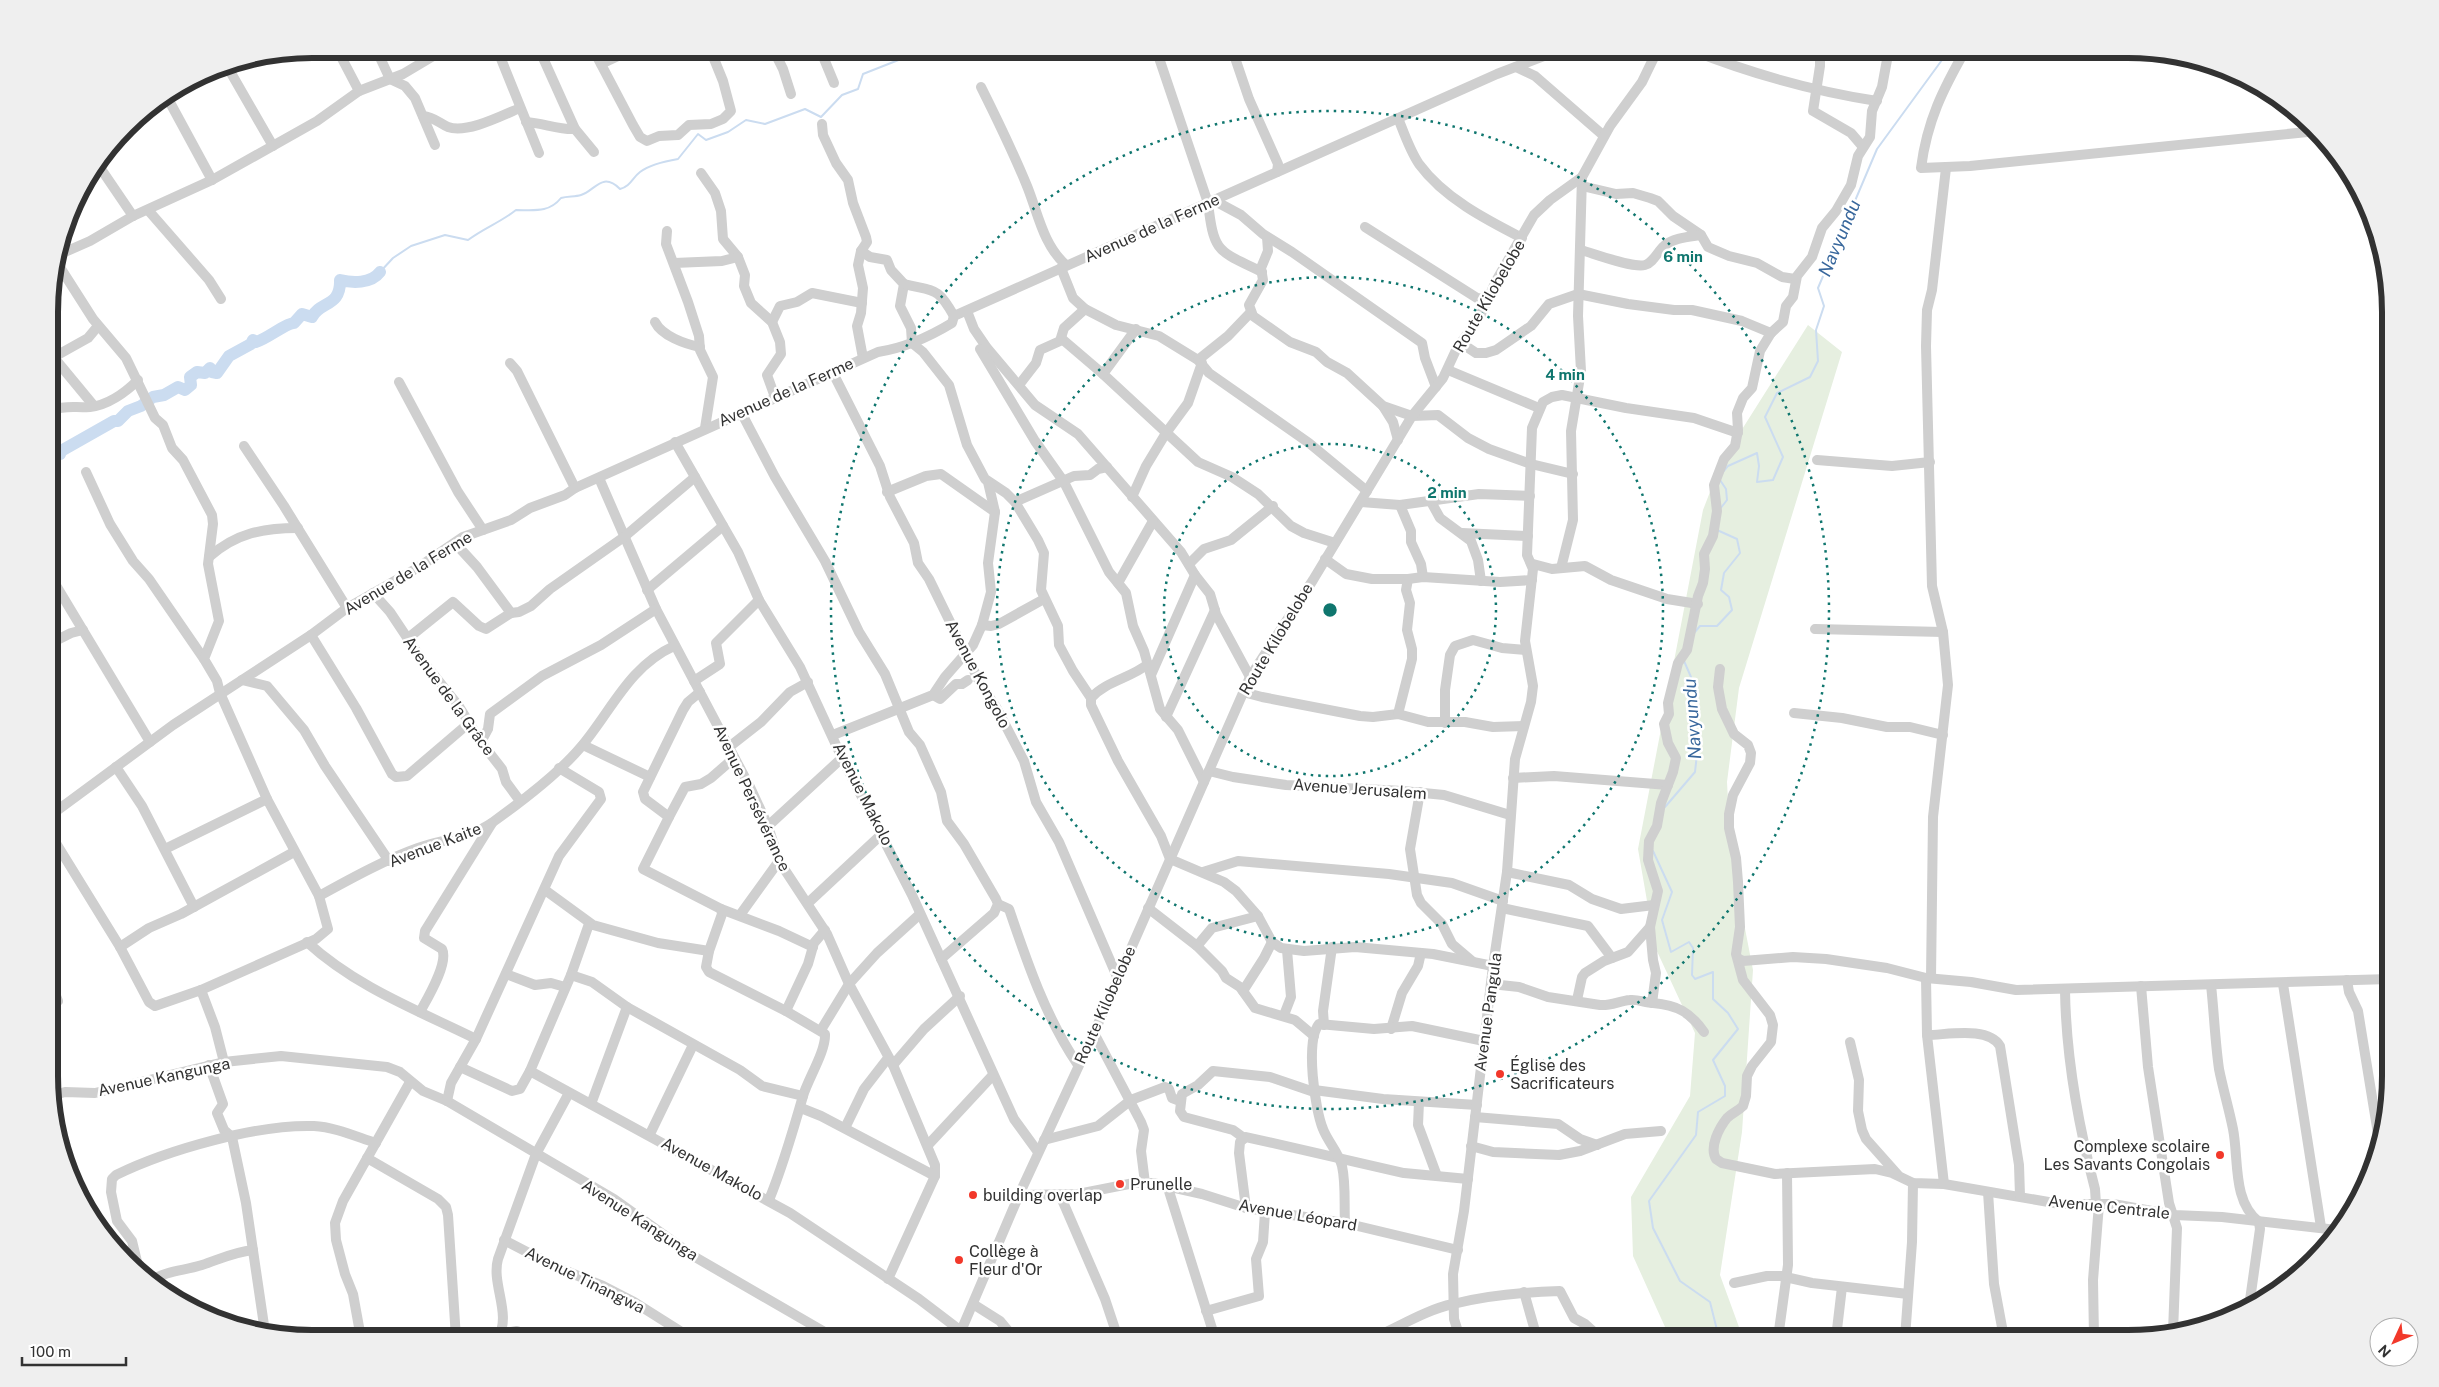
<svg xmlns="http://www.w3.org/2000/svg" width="2439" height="1387" viewBox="0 0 2439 1387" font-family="'Public Sans',sans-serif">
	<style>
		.green { fill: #e6efe0 }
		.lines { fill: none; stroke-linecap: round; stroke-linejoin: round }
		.stream { stroke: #cbdcf0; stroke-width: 2 }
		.river { stroke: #cbdcf0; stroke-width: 12 }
		.minor { stroke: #cfcfcf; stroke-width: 10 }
		.ring { fill: none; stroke: #0f766e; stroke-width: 2.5; stroke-dasharray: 2.5 5 }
		.poi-dot { fill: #f2382a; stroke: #fff; stroke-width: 2 }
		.labels { text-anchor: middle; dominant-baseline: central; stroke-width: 5; stroke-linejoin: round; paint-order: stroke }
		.street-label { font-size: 16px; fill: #323232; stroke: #fff }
		.poi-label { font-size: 16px; fill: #323232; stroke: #fff; text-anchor: start }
		.water-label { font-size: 18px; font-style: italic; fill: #38679c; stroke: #fff }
		.rim { fill: none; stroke: #323232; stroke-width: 6 }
		.centre { fill: #0f766e; stroke: #fff; stroke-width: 2.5 }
		.ring-label { font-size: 15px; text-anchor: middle; font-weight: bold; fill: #0f766e; stroke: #fff; stroke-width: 5; stroke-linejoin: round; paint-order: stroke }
	</style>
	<rect width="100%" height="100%" fill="#fff"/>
	<path class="green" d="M1808,325L1842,352L1739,688L1727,782L1731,856L1753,970L1742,1132L1720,1275L1743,1338H1670L1633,1256L1631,1197L1690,1096L1695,1033L1655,947L1638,849L1703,510L1722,461Z"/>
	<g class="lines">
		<g class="stream">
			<path d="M380,272L393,258L411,246L445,235L468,240C484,228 501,222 516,210C534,210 549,213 561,198C568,196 575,197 581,195C595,191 602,171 620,189C631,186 632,178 640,172C651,164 666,161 678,159L698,134L706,140L728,132L746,120L765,124L805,109L821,117L842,95L858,89L863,74L901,59L914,49"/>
			<path d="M1724,471L1728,466L1757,453L1759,466L1757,482L1773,480L1783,457L1765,417L1777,393L1810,377L1818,361L1816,330L1824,306L1818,288L1877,149L1950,49"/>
			<path d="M1720,480L1726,489L1727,500L1720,509"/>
			<path d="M1694,633L1700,626H1717L1732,610L1729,597L1721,590L1724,573L1740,553L1737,539L1717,530"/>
			<path d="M1665,807L1695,772L1697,754L1689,701L1691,677L1684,661"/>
			<path d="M1653,851L1672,892L1662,920L1671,952L1689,942L1693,948L1692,975L1695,979L1713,972V999L1728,1013L1738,1029L1713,1060L1725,1086V1096L1698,1112L1696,1135L1649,1201L1653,1228L1680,1281L1710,1302L1719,1338"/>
		</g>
		<path class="river" d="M51,459L54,455L60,454L61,451L114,421H118L128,411L141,406L153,397L164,395L178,387L185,390L191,385L190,377L197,372L205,373L210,368L212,372L217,373L229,356L251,344L253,340L256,342C267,339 286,323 294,323L302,314L312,317C320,301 341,307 340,280C352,283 371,284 380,272"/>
		<g class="minor">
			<path d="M337,49L359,91"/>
			<path d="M376,49L390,79L405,86L415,98L435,145"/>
			<path d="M497,49L539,153"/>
			<path d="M539,49L575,129L594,152"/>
			<path d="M593,49L633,125L640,137L647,141L659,136L678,135L689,125L711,124L723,119L731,111L723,81L710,49"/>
			<path d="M773,49L783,69L791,94"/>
			<path d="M820,49L834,83"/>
			<path d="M1156,49L1208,203C1214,253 1217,250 1262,272"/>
			<path d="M1232,49L1249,99L1278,164L1277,172"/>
			<path d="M1689,49C1749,73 1813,91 1877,101"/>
			<path d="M1820,49V66L1813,111L1851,133L1863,147"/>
			<path d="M1966,49C1943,89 1927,121 1921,168L1970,166L2317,131"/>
			<path d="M601,64L633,49"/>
			<path d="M227,66L273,146"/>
			<path d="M1516,67L1535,76L1604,136"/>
			<path d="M981,87C997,119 1013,152 1027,186C1038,213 1043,245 1066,265"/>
			<path d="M167,97L212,180"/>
			<path d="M423,116C434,117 439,123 448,127C467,134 503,115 520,108"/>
			<path d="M1398,118C1404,133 1410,151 1419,164C1444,198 1485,219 1522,238"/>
			<path d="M526,122C543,123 559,130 575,129"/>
			<path d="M822,124L823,135L836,163L848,180L853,203L866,237L867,242L861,251L858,265L863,288L861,313L857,326L863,358"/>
			<path d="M99,166L133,216"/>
			<path d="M701,173L715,193L721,211L723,239L738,257L745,275L744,286L751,303L772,322L780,342L781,354L767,375L775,397"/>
			<path d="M1582,186L1616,194L1633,193L1650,198L1658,201L1673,216L1701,235L1708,247L1729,256L1757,263L1782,277L1795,279"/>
			<path d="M1215,201L1241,215L1263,234L1292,252L1422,343L1425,358L1436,387"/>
			<path d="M148,210L209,280L221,299"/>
			<path d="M1365,227L1477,298L1488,299"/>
			<path d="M667,231L666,244L688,302L699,336L700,350L713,377L705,428"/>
			<path d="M1267,237L1268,251L1261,268L1263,280L1249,305L1253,316L1290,342L1316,352L1327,362L1347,373L1383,406L1412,416L1438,415L1468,438L1489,449L1531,464L1573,474"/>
			<path d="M1581,250C1595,254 1632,268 1645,265C1653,263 1658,251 1664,246C1673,238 1688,237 1701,235"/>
			<path d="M861,251L870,257L887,260L891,270L904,284L900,306L911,328L912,343L923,352L949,385L967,445L985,479L1006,493L1015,502L1038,540L1044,553L1041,590L1058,626L1059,645L1073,671L1091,698"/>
			<path d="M58,255L90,241L133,216L212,180L317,121L359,91L403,74L445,49"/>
			<path d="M674,263L722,261L738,257"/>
			<path d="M1061,268L1073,298L1085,309L1116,325L1159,336L1198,360L1209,373L1309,443L1367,491"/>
			<path d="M904,284C935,292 937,286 954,316"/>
			<path d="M967,311L974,329L987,348L1035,405L1078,434L1181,552L1195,575L1210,594L1216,614L1250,677"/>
			<path d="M655,322C662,336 685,344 700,347"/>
			<path d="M772,322L780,306L797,302L812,293L862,303"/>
			<path d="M1136,329L1103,374L1198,462L1232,477L1258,494L1291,526L1304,533L1335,543"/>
			<path d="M1062,339L1103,374"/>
			<path d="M1461,343L1476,353H1486L1496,350L1531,326L1549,304L1578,294L1628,304L1674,310H1692L1742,321L1771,333"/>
			<path d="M980,349L1035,441L1064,482L1109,572L1126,593L1133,626L1144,651L1160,709L1178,730L1204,782"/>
			<path d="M51,354L94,406"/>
			<path d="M54,357L88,338L98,326"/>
			<path d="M1198,360L1228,336L1251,312"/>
			<path d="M510,363L517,371L575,488"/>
			<path d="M1448,370L1539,408"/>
			<path d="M833,373L880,466L890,497L914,543L918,563L929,579L980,683L996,707L1024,761L1036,802L1059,842L1118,979"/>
			<path d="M399,382L458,492L483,530"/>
			<path d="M1019,385L1036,363L1040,350L1060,341L1064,328L1085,309"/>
			<path d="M1383,406L1393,422L1398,440"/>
			<path d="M51,410C68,405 74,408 90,407C108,405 126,392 138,380"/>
			<path d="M741,412L775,477L825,561L859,632L885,674L909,732L920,745L941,792L947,821L964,844L996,899L998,904L994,913L941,959"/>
			<path d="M675,442L738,552L759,600L800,667L842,758L912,895L1014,1119L1038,1152"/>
			<path d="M244,446L284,506L347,608"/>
			<path d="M1817,460L1892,466L1930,462"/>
			<path d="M86,472L110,524L133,561L149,579L204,659"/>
			<path d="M599,478L656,609L750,787L768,826L779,861L827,934L849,984L893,1065L935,1165V1176L888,1279"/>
			<path d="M887,492L926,476L941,474L995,512"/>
			<path d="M1132,497L1146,466L1166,433L1188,403L1202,363"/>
			<path d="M1430,500L1440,518L1471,541L1478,560L1481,581"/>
			<path d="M1015,502L1074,476L1090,475L1098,469L1107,467"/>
			<path d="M1361,502L1400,505L1479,494L1530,496"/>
			<path d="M1400,505L1411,531V542L1421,564L1423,577"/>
			<path d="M1462,533L1528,536"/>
			<path d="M455,543L477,567L511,613L519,612L531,606L550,589L624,537L695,477"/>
			<path d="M209,557C236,533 263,528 298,528"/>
			<path d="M1325,559L1346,574L1372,579H1408L1423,577L1500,582L1532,580"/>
			<path d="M1189,564L1204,549L1231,540L1273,506"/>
			<path d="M1533,564L1552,569L1585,566L1611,580L1667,599L1698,604"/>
			<path d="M1561,568L1573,520L1571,431L1581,371L1578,316L1582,177"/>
			<path d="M51,577L150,742"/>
			<path d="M1118,583L1153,521"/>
			<path d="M647,590L723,526"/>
			<path d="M373,593L390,612L422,660L458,705L481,742L502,769L506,782L520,801"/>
			<path d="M982,625L991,626L999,624L1044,599"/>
			<path d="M1815,629L1943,632"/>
			<path d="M311,635L356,708L392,774L396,777L407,776L469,723"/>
			<path d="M407,639L453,602L479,626L486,629L511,613"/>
			<path d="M51,643L71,633L83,630"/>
			<path d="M1148,664C1131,678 1106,681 1091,698V705L1118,761L1161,836L1170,859L1224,882L1236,891L1258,916L1272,942L1281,948L1304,951L1355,947L1433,954L1493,966"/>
			<path d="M1720,669L1718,687L1722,709L1734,734L1748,745L1751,753L1750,763L1733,795L1729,814V828L1736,858L1738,882L1740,927L1736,954L1743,980L1770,1015L1773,1025L1771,1042L1752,1066L1747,1076L1746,1096L1743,1106C1738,1111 1732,1113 1727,1118C1719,1128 1709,1147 1716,1159L1722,1163L1775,1174L1875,1169L1892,1173L1913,1183L1944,1184L2060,1204H2113L2174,1215L2222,1217L2337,1230"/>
			<path d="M1151,675L1195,575"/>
			<path d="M242,680L267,686L304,730L325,766L389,861"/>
			<path d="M694,681L720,664L716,643L759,600"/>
			<path d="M700,692L688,702L683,710L643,792L645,799L669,817L643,869L721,909L722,914L709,951L706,967L709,972L786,1011L825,1034C826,1051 808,1079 803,1096C793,1131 783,1166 769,1200"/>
			<path d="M1243,692L1262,697L1360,716L1373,717L1398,714L1428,722H1465L1493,727L1524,726"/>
			<path d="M933,695L940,699L956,684H962L968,680"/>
			<path d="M1794,713L1842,718L1887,727H1910L1943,735"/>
			<path d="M1398,714L1412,659V649L1407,630L1410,603L1406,590L1408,579"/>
			<path d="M1166,717L1215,610"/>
			<path d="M1445,723V690L1450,655L1455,646L1473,640L1502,648L1526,650"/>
			<path d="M833,735L933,695L945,677L973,645L982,625L991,592L988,563L995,512L988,482"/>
			<path d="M481,742L488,729L490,714L542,676L601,645L656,609"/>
			<path d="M583,745L650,777"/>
			<path d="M729,747L761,722L790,692L808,682"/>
			<path d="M116,767L142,806L194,907"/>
			<path d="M1209,771L1233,777L1286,785L1403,791L1444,795L1510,815"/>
			<path d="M1513,778L1554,776L1668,785"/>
			<path d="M1420,792L1410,849L1417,895L1421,903L1442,924L1452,944L1472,961"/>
			<path d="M51,815L173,725L311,635L347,608L419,567L463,537L511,520L530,508L565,495L575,488L878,352C904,348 929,337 952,323L954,316L1497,74L1562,49"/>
			<path d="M669,817L685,787L701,784L711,778L734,758"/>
			<path d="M768,826L842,758"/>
			<path d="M51,835L120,947L149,1002L155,1006L201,990L316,939L328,929L319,896L267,799L220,693L217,681L204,659L219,621L208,564L213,524L212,515L183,460L172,448L163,425L155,418L126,358L93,319L56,261"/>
			<path d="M165,849L267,799"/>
			<path d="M1203,872L1238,861L1389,874L1452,883L1503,901"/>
			<path d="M1507,872L1569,885L1592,899L1621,909L1654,905"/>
			<path d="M545,890L593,925L658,943L709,951"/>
			<path d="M319,896C350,879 384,860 418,848C445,838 467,840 493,822C521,802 558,774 580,748C611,712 628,667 674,646"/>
			<path d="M808,903L882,834"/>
			<path d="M998,904L1009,909C1027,962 1046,1018 1078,1065"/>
			<path d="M1148,908L1197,946L1222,971L1226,978L1240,987L1255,1008L1295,1020L1314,1036"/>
			<path d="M1502,908L1588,926L1612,958"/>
			<path d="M721,909L779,931L813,947"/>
			<path d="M740,915L779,861"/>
			<path d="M589,924L571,975L530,1071L790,1213L919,1299L961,1331"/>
			<path d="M307,942C356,987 417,1010 476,1039"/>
			<path d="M1197,946L1212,928L1258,916"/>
			<path d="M120,947L149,928L181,914L294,852"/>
			<path d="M1739,959L1743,961L1793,957L1826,959L1887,968L1926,978L1971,982L2016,990L2390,979"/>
			<path d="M506,974L535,985L551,983L565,987"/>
			<path d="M571,975L592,982L627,1007L740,1070L762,1086L803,1096"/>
			<path d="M1926,978L1927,1035L1944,1184"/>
			<path d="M1931,978L1933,817L1948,685L1943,632L1932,586L1926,346L1927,310L1932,290L1946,168"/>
			<path d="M2347,980L2349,992L2358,1011L2380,1146"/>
			<path d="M51,983L58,1001L51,1006"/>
			<path d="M1491,984L1519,987L1548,997L1600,1005C1611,1006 1619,1001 1630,1000C1638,999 1645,1003 1653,1003C1677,1005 1690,1012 1704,1032"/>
			<path d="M2283,984L2321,1227"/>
			<path d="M2211,985C2214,1012 2215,1041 2219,1069C2223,1089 2229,1109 2233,1129C2239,1159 2232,1201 2259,1222L2260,1229L2249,1307"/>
			<path d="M2141,986L2148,1067L2169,1203L2177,1228L2173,1332"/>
			<path d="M201,990L215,1027L224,1062"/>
			<path d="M2065,990C2066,1057 2078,1124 2095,1189L2096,1204"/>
			<path d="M1243,991L1264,958L1272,942"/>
			<path d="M1577,1000L1582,977L1585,973L1604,961L1628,952L1650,927"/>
			<path d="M1652,1003L1656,973L1653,960L1650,927L1658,891L1648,860L1649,841L1657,826L1661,803L1673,772L1676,758L1668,743L1664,724L1669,714L1668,703L1678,663L1687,650L1698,596L1703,583L1705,569L1704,554L1713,536L1717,511L1714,485L1724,459L1735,446L1738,430L1737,413L1743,398L1752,388L1760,351L1771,333L1783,322L1786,306L1793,297L1797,276L1812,257L1822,228L1836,211L1851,185L1858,156L1870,137L1872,111L1882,87L1889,49"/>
			<path d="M786,1011L808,964L814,943L825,930"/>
			<path d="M420,1012C427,999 449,963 442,949L424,938L425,931L492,823"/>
			<path d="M1284,1015L1291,997L1287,950"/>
			<path d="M1324,1025L1323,1011L1332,947"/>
			<path d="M1391,1029L1402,993L1418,966L1421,953"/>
			<path d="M821,1030L849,984L877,953L920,914"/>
			<path d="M1094,1033L1141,1122L1144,1130L1141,1151L1145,1183"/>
			<path d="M1927,1035C1947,1035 1988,1026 2000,1046L2019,1165L2020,1196"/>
			<path d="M1850,1042L1859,1080L1858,1111L1862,1130L1866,1139L1898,1175"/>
			<path d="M209,1065L223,1104L217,1113L224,1130L232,1137L246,1203L265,1332"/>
			<path d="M893,1065L924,1029L960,996"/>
			<path d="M460,1067L512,1091L520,1089L530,1071"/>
			<path d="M1314,1090L1383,1099L1477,1105"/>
			<path d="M51,1096L65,1092L95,1093L224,1062L281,1056L387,1067L400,1072L423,1091L447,1101L614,1199L695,1257L835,1338"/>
			<path d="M447,1101L451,1083L476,1039L559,856L601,799L599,792L559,768"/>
			<path d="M1419,1102L1418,1125L1437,1176"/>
			<path d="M591,1104L627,1007"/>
			<path d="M801,1108L821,1116L935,1176"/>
			<path d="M1475,1117L1558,1124L1580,1139L1597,1145"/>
			<path d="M845,1128L864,1089L888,1058"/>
			<path d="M650,1134L693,1045"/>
			<path d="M1244,1138L1233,1130L1184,1117L1180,1111L1182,1094L1198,1085L1213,1071L1270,1077L1314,1092"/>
			<path d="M1044,1140L1098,1126L1131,1100L1165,1087L1169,1089L1172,1098L1180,1101"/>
			<path d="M928,1145L993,1075"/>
			<path d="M1471,1146L1493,1152L1559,1155L1580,1151L1625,1134L1661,1131"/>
			<path d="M367,1158L438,1199L446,1207L448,1215L456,1338"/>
			<path d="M1168,1188L1215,1338"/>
			<path d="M1988,1192L1994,1284L2004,1338"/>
			<path d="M1019,1195L1078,1194L1134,1183H1153L1202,1194L1246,1208L1345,1223L1458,1250"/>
			<path d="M1060,1195L1105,1299L1118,1338"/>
			<path d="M1246,1208L1239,1153L1240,1142L1246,1137L1404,1173L1468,1179"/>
			<path d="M1345,1223C1344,1205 1346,1184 1342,1166C1339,1153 1328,1142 1323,1129C1315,1110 1305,1041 1319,1024L1374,1029L1412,1026L1484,1041"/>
			<path d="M504,1240L554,1266L603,1286L634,1302L691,1338"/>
			<path d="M140,1274L132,1241L117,1221L111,1192L112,1179L116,1175C167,1150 258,1124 314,1126C335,1127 357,1137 376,1143"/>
			<path d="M150,1281C168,1270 183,1271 202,1265C220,1259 234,1252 253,1250"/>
			<path d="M1734,1283L1767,1276H1781L1812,1283L1908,1294"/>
			<path d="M1524,1292L1537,1338"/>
			<path d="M973,1304L1000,1321L1014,1338"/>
			<path d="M1206,1311L1259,1296L1256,1259L1263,1242L1265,1212"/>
			<path d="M456,1336L501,1334L517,1331L532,1338"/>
			<path d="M361,1338L353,1294L345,1274L336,1240L335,1223L343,1201L410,1082"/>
			<path d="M498,1338C512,1314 491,1284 498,1259L536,1154L569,1093"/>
			<path d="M958,1338L1019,1195L1094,1033L1250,677L1313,580L1412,416L1443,378L1456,350L1480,316L1496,281L1534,215L1550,200L1582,177L1610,126L1642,82L1658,49"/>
			<path d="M1373,1338C1399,1327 1425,1310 1453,1304C1488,1295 1524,1292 1560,1291L1574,1318L1585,1324L1596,1334H1606L1610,1338"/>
			<path d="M1460,1338L1454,1319L1453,1274L1464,1211L1493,966L1507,872L1515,759L1531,702L1533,686L1525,641L1533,569L1527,555L1532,428L1543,402L1552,397L1562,395L1626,408L1694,418L1738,433"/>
			<path d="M1778,1338L1788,1265L1787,1173"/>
			<path d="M1836,1338L1842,1287"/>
			<path d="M1905,1338L1912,1242L1913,1183"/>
			<path d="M2094,1338L2093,1280L2099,1204"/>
		</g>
	</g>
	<g class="ring">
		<circle cx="1330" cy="610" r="166"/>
		<circle cx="1330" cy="610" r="333"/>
		<circle cx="1330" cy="610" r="499"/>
	</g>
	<g class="poi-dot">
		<circle cx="1500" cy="1074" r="5"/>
		<circle cx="2220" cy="1155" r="5"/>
		<circle cx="1120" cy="1184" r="5"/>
		<circle cx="973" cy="1195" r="5"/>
		<circle cx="959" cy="1260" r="5"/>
	</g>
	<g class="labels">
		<g class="street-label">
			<text transform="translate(1152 228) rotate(-24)">Avenue de la Ferme</text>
			<text transform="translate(1489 296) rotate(-60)">Route Kilobelobe</text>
			<text transform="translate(786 392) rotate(-24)">Avenue de la Ferme</text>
			<text transform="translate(408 573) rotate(-31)">Avenue de la Ferme</text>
			<text transform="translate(1276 639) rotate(-59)">Route Kilobelobe</text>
			<text transform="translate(978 674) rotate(62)">Avenue Kongolo</text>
			<text transform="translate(449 696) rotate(54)">Avenue de la Grâce</text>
			<text transform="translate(1360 789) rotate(4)">Avenue Jerusalem</text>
			<text transform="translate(863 794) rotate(63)">Avenue Makolo</text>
			<text transform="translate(752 798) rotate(65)">Avenue Persévérance</text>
			<text transform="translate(435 845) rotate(-21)">Avenue Kaite</text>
			<text transform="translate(1105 1005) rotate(-66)">Route Kilobelobe</text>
			<text transform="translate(1488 1012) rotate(-82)">Avenue Pangula</text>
			<text transform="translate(164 1077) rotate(-12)">Avenue Kangunga</text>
			<text transform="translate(712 1169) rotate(29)">Avenue Makolo</text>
			<text transform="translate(2109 1207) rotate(6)">Avenue Centrale</text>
			<text transform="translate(1298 1215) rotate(10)">Avenue Léopard</text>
			<text transform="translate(640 1220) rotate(33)">Avenue Kangunga</text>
			<text transform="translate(585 1280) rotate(26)">Avenue Tinangwa</text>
		</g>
		<g class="poi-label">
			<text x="1510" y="1065">Église des<tspan x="1510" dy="18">Sacrificateurs</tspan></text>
			<text x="2210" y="1146" text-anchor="end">Complexe scolaire<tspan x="2210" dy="18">Les Savants Congolais</tspan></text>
			<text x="1130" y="1184">Prunelle</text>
			<text x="983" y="1195">building overlap</text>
			<text x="969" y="1251">Collège à<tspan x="969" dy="18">Fleur d'Or</tspan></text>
		</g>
		<g class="water-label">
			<text transform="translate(1839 238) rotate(-67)">Navyundu</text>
			<text transform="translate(1692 719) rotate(-94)">Navyundu</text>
		</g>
	</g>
	<path d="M0 0H2439V1387H0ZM312 58H2128A254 254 0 0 1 2382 312V1076A254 254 0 0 1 2128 1330H312A254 254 0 0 1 58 1076V312A254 254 0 0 1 312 58Z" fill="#efefef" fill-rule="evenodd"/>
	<path class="rim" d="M312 58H2128A254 254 0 0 1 2382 312V1076A254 254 0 0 1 2128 1330H312A254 254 0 0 1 58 1076V312A254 254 0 0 1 312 58Z"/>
	<circle cx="1330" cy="610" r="8" class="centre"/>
	<g class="ring-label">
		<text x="1683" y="262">6 min</text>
		<text x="1565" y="380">4 min</text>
		<text x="1447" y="498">2 min</text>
	</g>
	<g transform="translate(2394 1342) rotate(226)"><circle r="24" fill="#ffffff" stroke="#adadad"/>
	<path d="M0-4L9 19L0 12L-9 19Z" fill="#f2382a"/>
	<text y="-8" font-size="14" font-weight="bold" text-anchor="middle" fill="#323232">N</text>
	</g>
	<path d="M22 1357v8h104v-8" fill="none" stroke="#323232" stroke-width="2.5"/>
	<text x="30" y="1357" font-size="15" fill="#323232" stroke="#ffffff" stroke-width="4" paint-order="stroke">100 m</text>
</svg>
